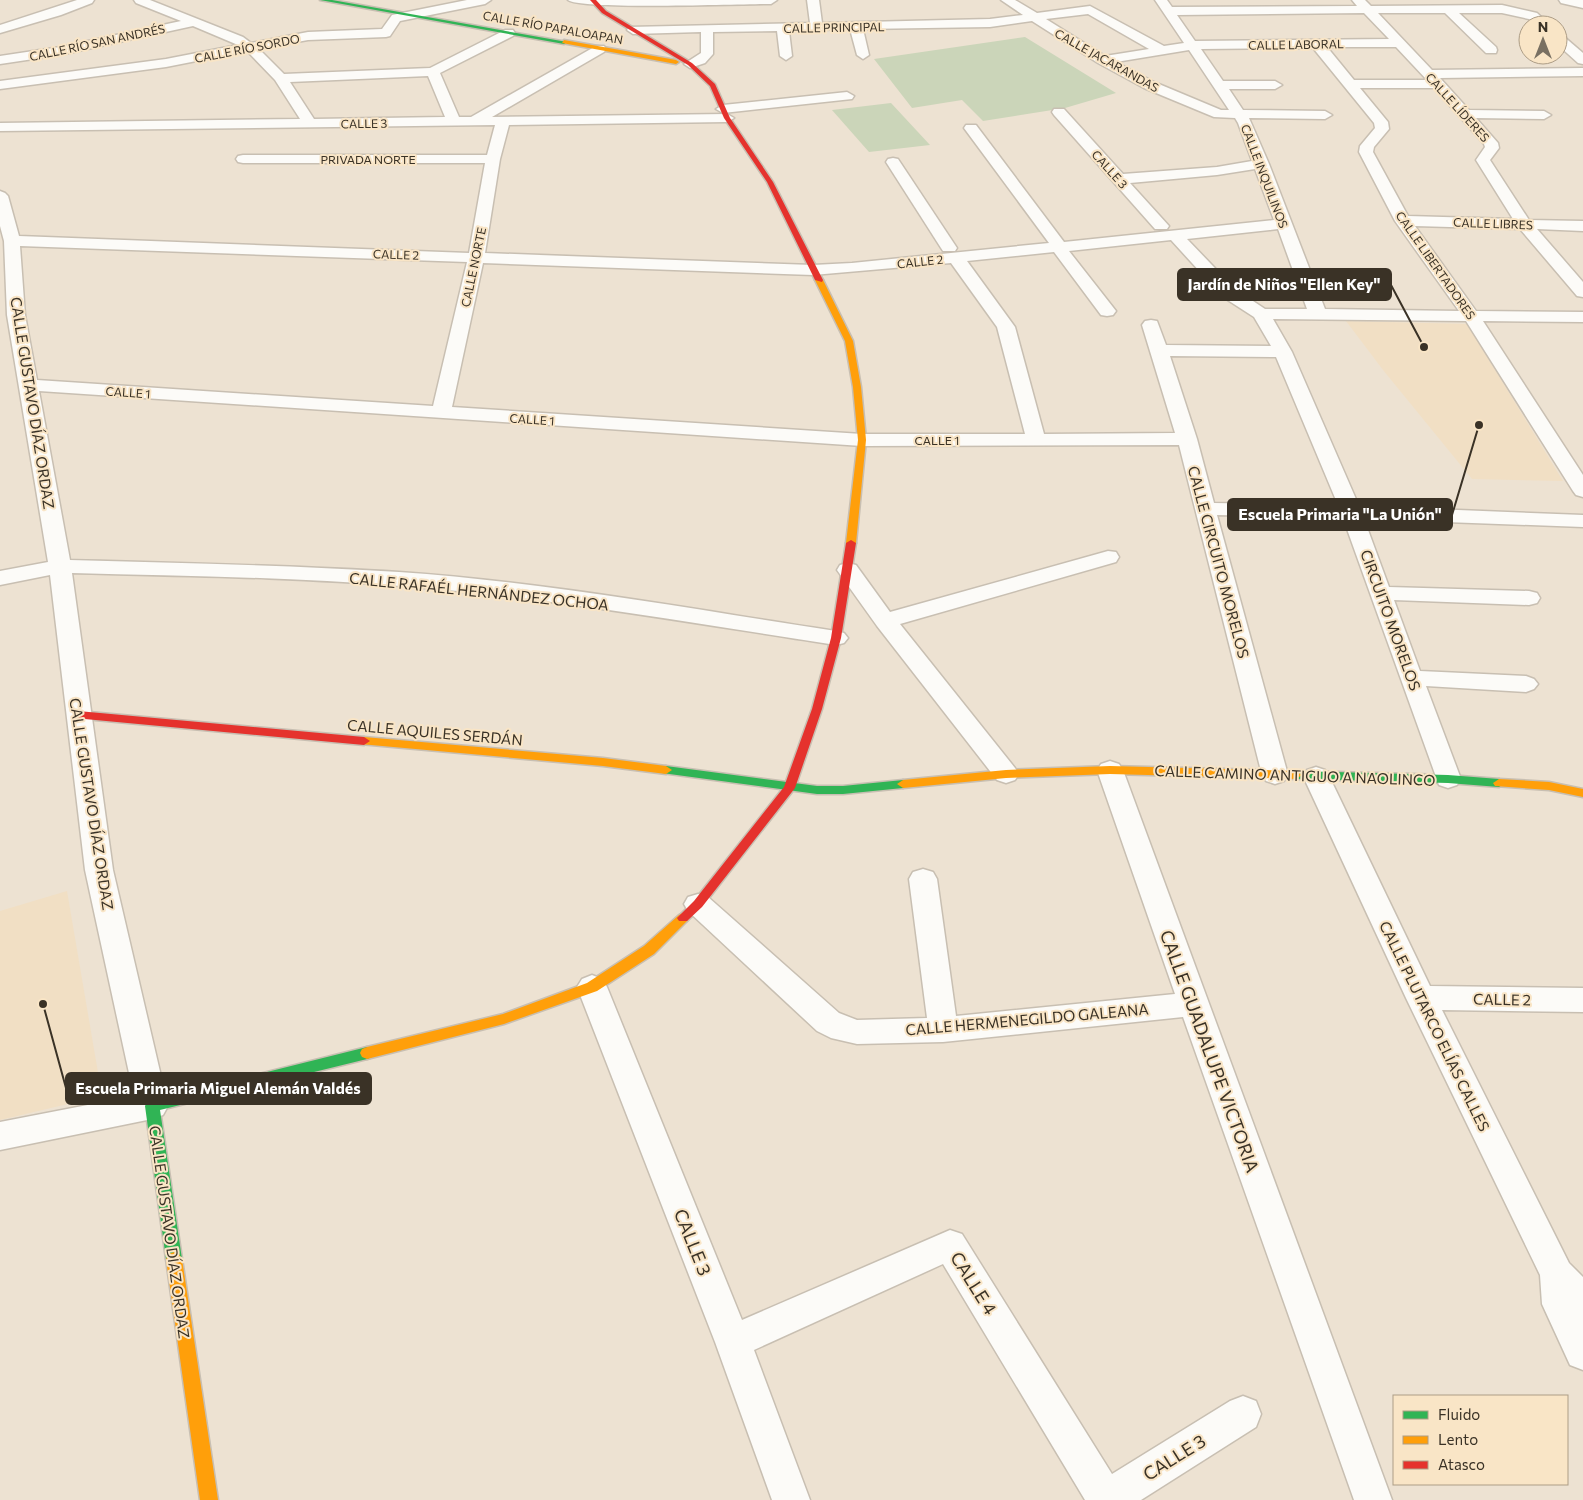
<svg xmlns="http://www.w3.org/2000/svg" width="1583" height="1500" viewBox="0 0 1583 1500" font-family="Commissioner,sans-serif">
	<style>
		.built { fill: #f1dfc4 }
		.green { fill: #cbd5b9 }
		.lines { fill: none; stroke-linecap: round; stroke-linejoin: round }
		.street-casing { stroke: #c8bfb2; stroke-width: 3 }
		.fast-casing { stroke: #c8bfb2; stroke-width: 3 }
		.slow-casing { stroke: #c8bfb2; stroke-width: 3 }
		.jam-casing { stroke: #c8bfb2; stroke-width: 3 }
		.street { fill: #fcfbf8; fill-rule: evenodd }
		.fast { fill: #30b455; fill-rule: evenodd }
		.slow { fill: #ff9f0a; fill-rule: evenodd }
		.jam { fill: #e5322d; fill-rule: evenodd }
		.labels { text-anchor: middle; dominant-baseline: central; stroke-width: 4; stroke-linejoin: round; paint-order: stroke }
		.far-street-label { font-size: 12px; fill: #3a3226; stroke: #f9e5c6 }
		.street-label { font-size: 15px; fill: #3a3226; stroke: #f9e5c6 }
		.near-street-label { font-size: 18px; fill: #3a3226; stroke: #f9e5c6 }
		.leader { fill: none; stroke: #3a3226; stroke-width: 2 }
		.callout-dot { fill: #3a3226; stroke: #f9e5c6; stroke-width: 2 }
		.callout { fill: #3a3226; stroke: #3a3226; stroke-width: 2 }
		.callout-label { font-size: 16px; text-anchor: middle; font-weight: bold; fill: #fff }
	</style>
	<rect width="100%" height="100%" fill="#ede2d2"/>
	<g class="built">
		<path d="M1346,321L1467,324L1563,481L1472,479L1383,370Z"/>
		<path d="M67,891L102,1096L0,1120V911Z"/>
	</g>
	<g class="green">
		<path d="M1025,37L1116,93L1065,108L983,121L962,100L912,108L874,59Z"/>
		<path d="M891,103L930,145L869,152L832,110Z"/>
	</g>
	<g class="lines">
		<g class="street-casing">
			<g id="street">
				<path d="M77,0H94L92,3L61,15L0,33V25Z"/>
				<path d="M134,0H150L243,37L251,43L308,32L382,29L392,15L467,0H491L485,4L400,21L390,36L386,37L308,40L259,49L284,74L430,68L505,30H513L515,33L513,36L440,73L459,117H471L596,46H604L606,49L604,52L492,117L727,114L734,118L727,122L509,125L500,159L485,253L813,265L852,263L1049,243L964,128L966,125H976L1064,242L1274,220L1255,169L1217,175L1130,183L1169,226L1167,229H1155L1054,115L1052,112L1054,109H1064L1123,174L1217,167L1252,161L1238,123L1235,118L1214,117L1144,88L1098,63L1032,21L990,27L863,29L869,55L863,59L857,55L850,29L789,31L792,56L786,60L780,56L777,31L713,32V54L705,63L690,68L684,64L701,53V32L633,34L627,30L629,27L810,23L807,0H819L822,23L990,19L1023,15L1001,0H1015L1037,13L1090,6L1164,46L1184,43L1155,0H1167L1172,7L1357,6L1352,0H1365L1371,6L1502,5L1537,13L1550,25H1536L1529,19L1502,13H1459L1496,47L1497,50L1496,53H1486L1445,13H1378L1432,70L1583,68V76L1440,78L1469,110L1544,111L1551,115L1544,119L1476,118L1498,143L1499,148L1490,160L1529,220L1583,221V231L1537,229L1583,282V297L1577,296L1520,229L1415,226L1476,311L1583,312V322L1483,321L1583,475V497L1576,495L1573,491L1466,321L1273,319L1292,352L1359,506L1583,515V527L1364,519L1389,587L1529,591L1537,593L1540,598L1537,603L1529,605L1394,600L1420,671L1526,676L1534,679L1538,684L1534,689L1526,692L1426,686L1461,779L1457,785L1448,788L1439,785L1343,518L1217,515L1288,775L1284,781L1275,784L1266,781L1262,775L1179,445L862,446L39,391L70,560C179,563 289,565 399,572C545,582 691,609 836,631L844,633L848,638L844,643L836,645C691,623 546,597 400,586C291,577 181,576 72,573L113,870L168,1106L163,1115L152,1119L0,1150V1122L134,1096L85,870L50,575L0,585V571L48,562L7,315L4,241L0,226V191L5,193L8,196L19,236L469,253L485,163H243L238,162L236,159L238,156L243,155H487L495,125L0,131V123L300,119L275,80L247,51L166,67L0,89V81L166,59L238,45L193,26L60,55L0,64V56L60,47L181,21L136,3ZM1364,13L1389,39L1195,41L1177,15ZM1088,14L1149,49L1105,56L1046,19ZM1327,47H1396L1427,80H1354ZM1313,48L1374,123L1375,128L1360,146L1359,152L1395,221L1459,311L1325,309L1269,164L1249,118L1325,119L1332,115L1325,111L1243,110L1229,89H1275L1282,85L1275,81H1223L1201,49ZM1189,50L1229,110H1221L1154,82L1116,62ZM428,76L445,117L314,119L290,82ZM1360,88H1434L1484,144L1485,147L1476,160L1513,219L1408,216L1373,152L1374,147L1389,129L1388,122ZM1278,229L1307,309H1265L1235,289L1187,239ZM1171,240L1223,297L1254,317L1271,346L1166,345L1157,321L1151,320L1145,321L1142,325L1175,433L1044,434L1015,327L967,261L1054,252L1101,315L1107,316L1113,315L1116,311L1069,251ZM20,246L467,262L433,406L37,380L25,315ZM483,263L813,275L951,263L997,327L1025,434H862L452,407ZM1170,356L1276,357L1338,505L1214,503L1197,439Z"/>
				<path d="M568,0H777L771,4C745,4 578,10 568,0Z"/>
				<path d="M1559,0H1583V8L1561,3Z"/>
				<path d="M1558,34L1562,35L1583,53V64L1578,63L1558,45Z"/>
				<path d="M847,92L854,96L852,99L723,113L716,109L723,105Z"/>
				<path d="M893,158L898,159L957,248L955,251H943L941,248L886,162L888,159Z"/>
				<path d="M1108,551L1116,552L1119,557L1116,562L900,624L1015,768L1019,774L1015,780L1006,783L997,780L877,626L837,570L840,565L848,563L856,565L890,612Z"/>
				<path d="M1110,761L1119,764L1123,770L1392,1500H1354L1183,1017L943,1042L857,1044L831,1038L817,1031L688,911L684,904L688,897L698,894L708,897L839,1013L857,1020L927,1018L909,879L913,872L923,869L933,872L937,879L956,1016L1175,994L1097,770L1101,764Z"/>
				<path d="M1316,767L1325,770L1329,776L1430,986L1583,988V1012L1442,1010L1569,1263L1583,1277V1370L1570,1365L1542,1304L1540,1275L1406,998L1303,776L1307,770Z"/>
				<path d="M592,975L602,979L607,987L742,1320L950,1230L962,1234L1112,1474L1230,1401L1243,1396L1256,1401L1261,1414L1256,1427L1141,1500H1085L943,1264L754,1350L810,1500H772L715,1342L577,987L582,979Z"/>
			</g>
		</g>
		<g class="fast-casing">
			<g id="fast">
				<path d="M320,0H332L567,42L564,44Z"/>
				<path d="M666,766L817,786H843L903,780L909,784L903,788L843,794H817L662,773L660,770L662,767Z"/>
				<path d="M1296,771L1448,775L1499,779L1505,783L1499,787L1448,783L1296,779L1290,775Z"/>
				<path d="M367,1047L372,1049L374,1053L372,1057L367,1059L160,1110L182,1259L179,1264L174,1266L169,1264L166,1259L145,1106L147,1102Z"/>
			</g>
		</g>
		<g class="slow-casing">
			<g id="slow">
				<path d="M564,40L676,60L679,62L676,64L562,43Z"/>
				<path d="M816,278L823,280L853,341L861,387L866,440L856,543L851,546L846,543L858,440L853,387L845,341L815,280Z"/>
				<path d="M364,737L603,758L666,766L672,770L666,774L603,766L360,744L358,741L360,738Z"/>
				<path d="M1110,766L1296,771L1302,775L1296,779L1110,774L1006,778L903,788L897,784L903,780L1006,770Z"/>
				<path d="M1499,779L1549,782L1583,789V797L1549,790L1495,786L1493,783Z"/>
				<path d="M683,913L687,915L689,918L687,921L654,954L597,991L504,1024L367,1059L362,1057L360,1053L362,1049L367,1047L503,1014L587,983L644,946L679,915Z"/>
				<path d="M174,1252L179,1254L182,1259L218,1500H200L166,1259L169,1254Z"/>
			</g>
		</g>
		<g class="jam-casing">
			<g id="jam">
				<path d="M590,0H596L606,11L692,63L715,84L730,118L773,182L823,280L822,282L815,280L767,182L724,118L710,86L688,65L602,13Z"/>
				<path d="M851,540L856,543L841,638L822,709L795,788L702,907L687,921H679L677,918L694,901L784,787L812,709L831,638L846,543Z"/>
				<path d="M78,711L364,737L370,741L364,745L74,718L73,715Z"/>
			</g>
		</g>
		<use href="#street" class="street"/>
		<use href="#fast" class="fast"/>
		<use href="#slow" class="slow"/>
		<use href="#jam" class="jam"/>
	</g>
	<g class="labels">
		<g class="far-street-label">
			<text transform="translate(553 27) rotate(10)">CALLE RÍO PAPALOAPAN</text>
			<text transform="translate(834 27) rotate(-1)">CALLE PRINCIPAL</text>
			<text transform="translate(97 42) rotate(-12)">CALLE RÍO SAN ANDRÉS</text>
			<text transform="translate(1296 44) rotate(-1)">CALLE LABORAL</text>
			<text transform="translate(247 48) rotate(-11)">CALLE RÍO SORDO</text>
			<text transform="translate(1107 60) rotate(29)">CALLE JACARANDAS</text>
			<text transform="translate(1458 107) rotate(48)">CALLE LÍDERES</text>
			<text transform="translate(364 123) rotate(-1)">CALLE 3</text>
			<text x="368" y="159">PRIVADA NORTE</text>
			<text transform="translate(1110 169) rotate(48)">CALLE 3</text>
			<text transform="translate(1265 176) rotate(69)">CALLE INQUILINOS</text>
			<text transform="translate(1493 223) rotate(2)">CALLE LIBRES</text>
			<text transform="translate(396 254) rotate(2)">CALLE 2</text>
			<text transform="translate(920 261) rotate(-6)">CALLE 2</text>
			<text transform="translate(1436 265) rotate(55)">CALLE LIBERTADORES</text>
			<text transform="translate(473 267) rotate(-78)">CALLE NORTE</text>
			<text transform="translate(128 392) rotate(4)">CALLE 1</text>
			<text transform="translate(532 419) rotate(4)">CALLE 1</text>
			<text x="937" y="440">CALLE 1</text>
		</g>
		<g class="street-label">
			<text transform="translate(33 403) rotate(81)">CALLE GUSTAVO DÍAZ ORDAZ</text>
			<text transform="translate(1219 562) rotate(75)">CALLE CIRCUITO MORELOS</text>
			<text transform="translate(479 591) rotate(6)">CALLE RAFAÉL HERNÁNDEZ OCHOA</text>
			<text transform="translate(1391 620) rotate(70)">CIRCUITO MORELOS</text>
			<text transform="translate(435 732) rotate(5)">CALLE AQUILES SERDÁN</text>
			<text transform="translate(1295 775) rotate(2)">CALLE CAMINO ANTIGUO A NAOLINCO</text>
			<text transform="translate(92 804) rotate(81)">CALLE GUSTAVO DÍAZ ORDAZ</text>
			<text transform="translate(1502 999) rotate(1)">CALLE 2</text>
			<text transform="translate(1027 1019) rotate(-5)">CALLE HERMENEGILDO GALEANA</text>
			<text transform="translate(1435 1026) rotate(64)">CALLE PLUTARCO ELÍAS CALLES</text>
			<text transform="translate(170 1232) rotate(82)">CALLE GUSTAVO DÍAZ ORDAZ</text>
		</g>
		<g class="near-street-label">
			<text transform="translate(1210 1051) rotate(70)">CALLE GUADALUPE VICTORIA</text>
			<text transform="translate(693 1242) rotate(68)">CALLE 3</text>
			<text transform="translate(974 1283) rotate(58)">CALLE 4</text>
			<text transform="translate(1174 1457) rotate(-32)">CALLE 3</text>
		</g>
	</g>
	<path class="leader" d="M1424 347L1391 285M1479 425L1452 515M43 1004L66 1088"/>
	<g class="callout-dot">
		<circle cx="1424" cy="347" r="5"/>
		<circle cx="1479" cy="425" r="5"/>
		<circle cx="43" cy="1004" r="5"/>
	</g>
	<g class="callout">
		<rect x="1178" y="269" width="213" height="31" rx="5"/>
		<rect x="1228" y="499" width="224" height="31" rx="5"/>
		<rect x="66" y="1073" width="305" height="31" rx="5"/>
	</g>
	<g class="callout-label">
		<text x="1284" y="290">Jardín de Niños "Ellen Key"</text>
		<text x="1340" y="520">Escuela Primaria "La Unión"</text>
		<text x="218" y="1094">Escuela Primaria Miguel Alemán Valdés</text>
	</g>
	<rect x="1393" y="1395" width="175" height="90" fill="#f9e5c6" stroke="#ad9d86"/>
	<rect x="1403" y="1411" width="25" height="8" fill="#30b455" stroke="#ad9d86"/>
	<text x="1438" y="1420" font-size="15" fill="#3a3226">Fluido</text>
	<rect x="1403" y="1436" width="25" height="8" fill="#ff9f0a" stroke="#ad9d86"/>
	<text x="1438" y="1445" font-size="15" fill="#3a3226">Lento</text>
	<rect x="1403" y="1461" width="25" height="8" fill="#e5322d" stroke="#ad9d86"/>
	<text x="1438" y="1470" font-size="15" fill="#3a3226">Atasco</text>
	<g transform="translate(1543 40)"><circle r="24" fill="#f9e5c6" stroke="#ad9d86"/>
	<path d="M0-4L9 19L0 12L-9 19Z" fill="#797062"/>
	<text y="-8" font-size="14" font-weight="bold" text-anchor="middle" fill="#3a3226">N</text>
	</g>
</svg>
